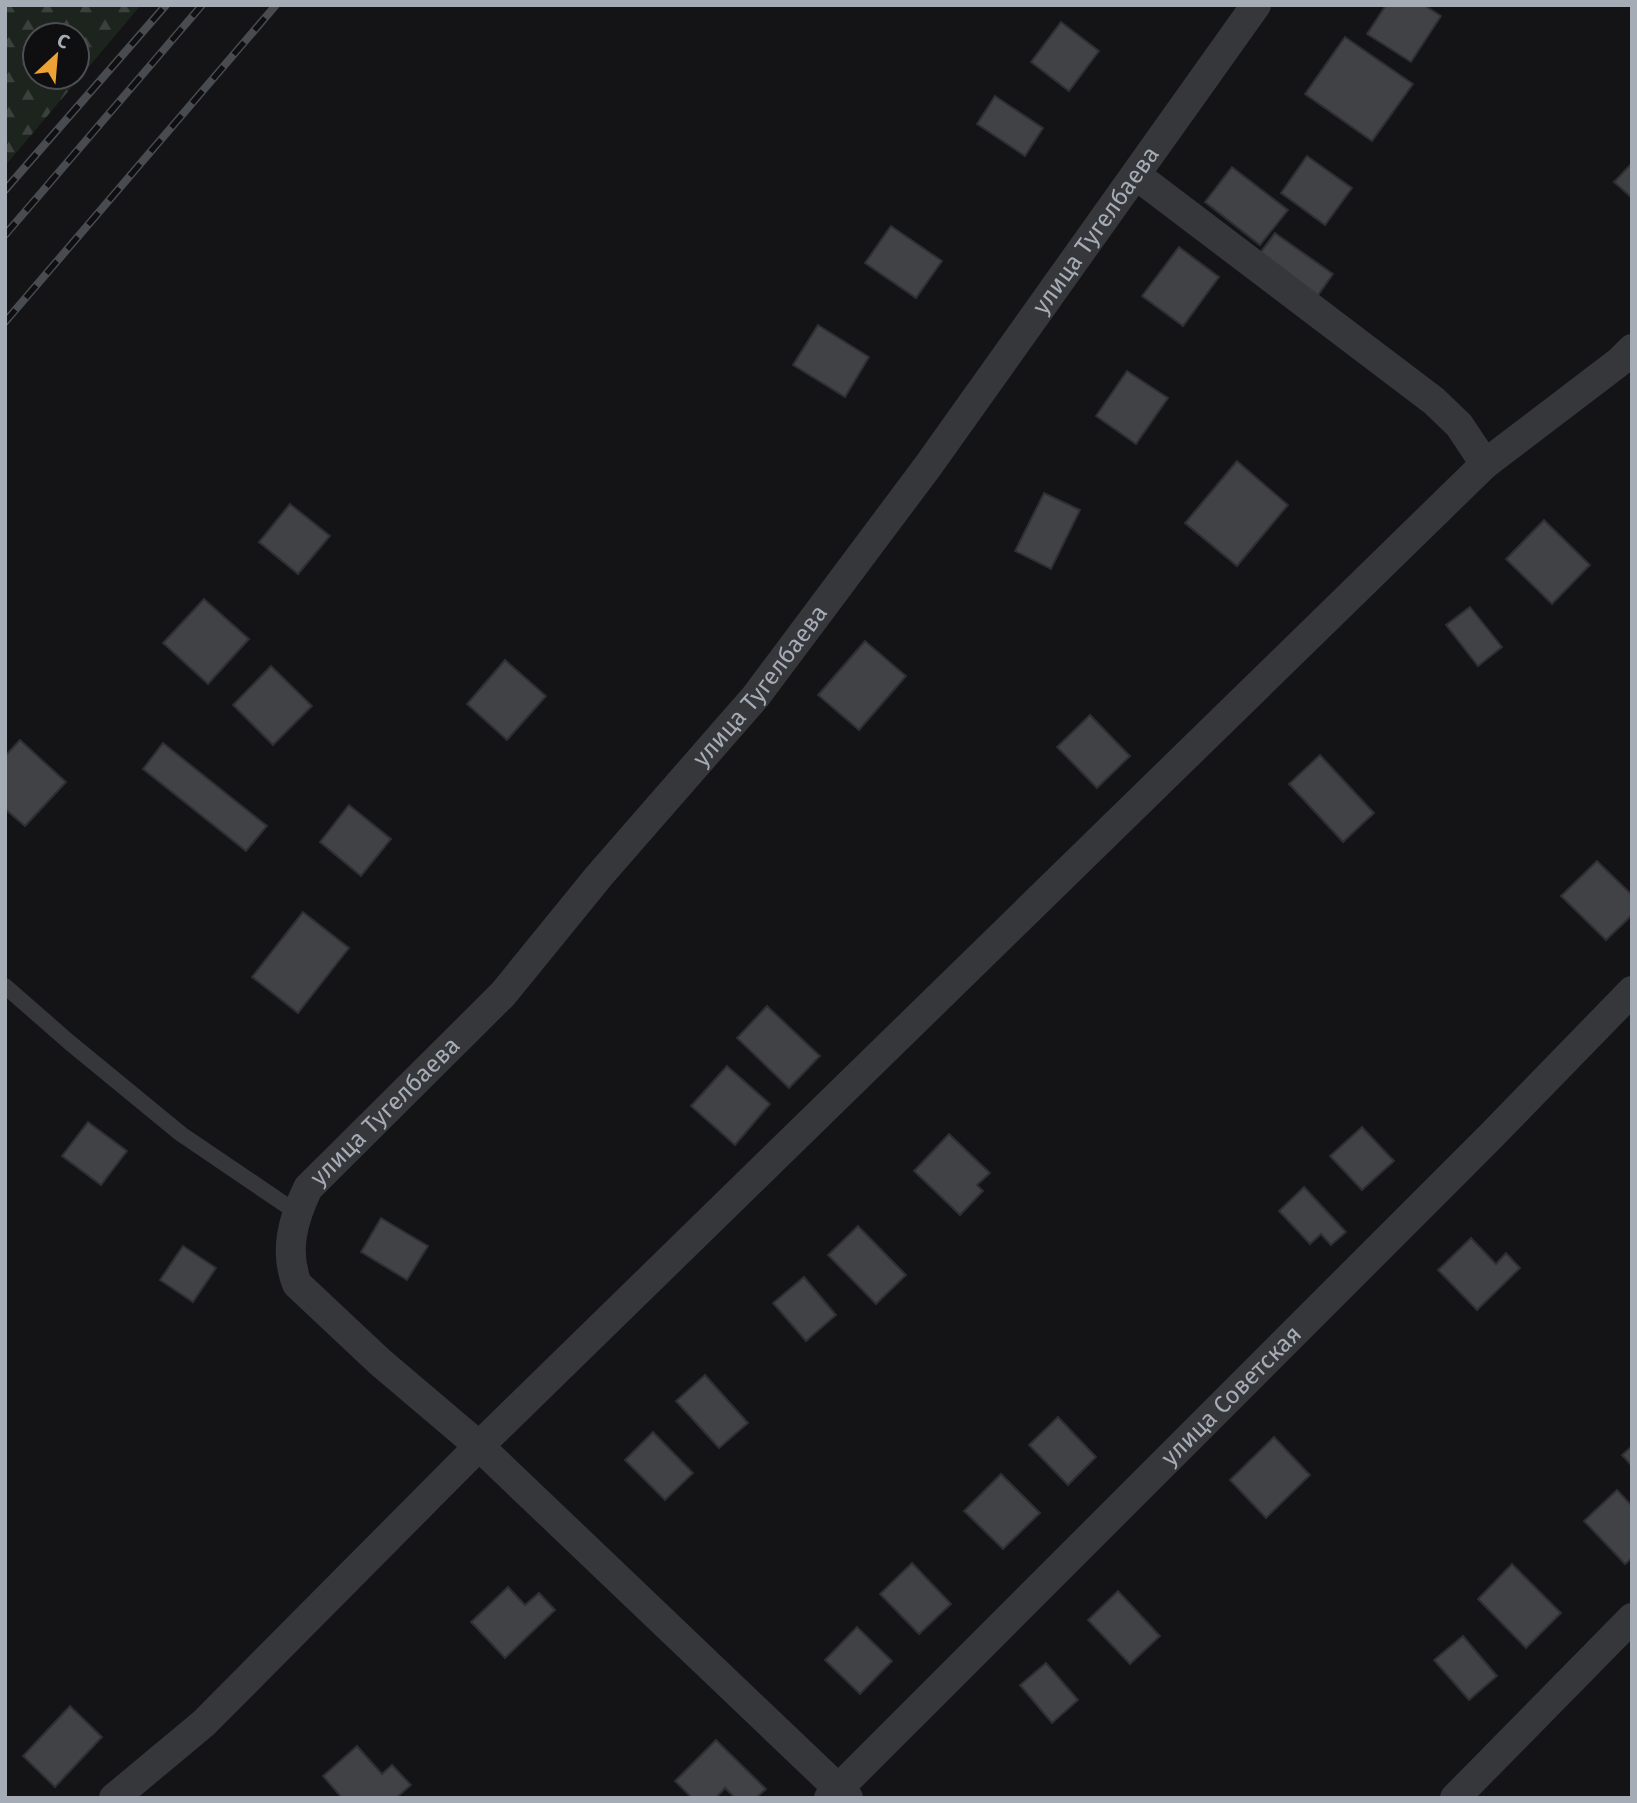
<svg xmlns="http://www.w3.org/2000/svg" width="1637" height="1803" viewBox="0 0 1637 1803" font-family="'Fira Sans',sans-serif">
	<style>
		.forest { fill: url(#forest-firs); fill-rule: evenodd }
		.building { fill: #404246; stroke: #2e2f32; stroke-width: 2 }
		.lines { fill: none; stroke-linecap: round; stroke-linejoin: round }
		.service { stroke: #35373b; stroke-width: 16 }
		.minor { stroke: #35373b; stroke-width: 30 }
		.rail-casing { stroke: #484b50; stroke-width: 8 }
		.rail { stroke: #0f0f11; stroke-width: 5; stroke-dasharray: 16; stroke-linecap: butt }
		.labels { text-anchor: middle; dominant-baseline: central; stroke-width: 6; stroke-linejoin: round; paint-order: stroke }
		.street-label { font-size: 24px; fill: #a6acb6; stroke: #0f0f11 }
	</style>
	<defs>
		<pattern id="forest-firs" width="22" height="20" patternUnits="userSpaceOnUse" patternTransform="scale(1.75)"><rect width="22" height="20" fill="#1d241d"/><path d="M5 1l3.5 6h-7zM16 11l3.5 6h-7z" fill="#3b413c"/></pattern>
	</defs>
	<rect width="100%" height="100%" fill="#141416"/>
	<path class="forest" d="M5,5H141L5,166ZM35,35H77V77H35Z"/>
	<g class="building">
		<path d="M1386,5H1424L1441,16L1411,62L1367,34Z"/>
		<path d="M1061,22L1099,51L1069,91L1031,62Z"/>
		<path d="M1345,37L1413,84L1372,141L1305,94Z"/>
		<path d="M995,96L1043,128L1025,156L977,124Z"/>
		<path d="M1307,156L1352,188L1325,225L1281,193Z"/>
		<path d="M1632,163V198L1614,182Z"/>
		<path d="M1232,167L1288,210L1260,245L1205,202Z"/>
		<path d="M891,226L942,261L916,298L865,263Z"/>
		<path d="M1275,233L1333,274L1316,298L1257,257Z"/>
		<path d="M1179,247L1219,277L1183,326L1142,296Z"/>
		<path d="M818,325L869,357L845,397L793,365Z"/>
		<path d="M1127,371L1168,398L1136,444L1096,416Z"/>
		<path d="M1237,461L1288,505L1237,566L1185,523Z"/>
		<path d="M1044,493L1080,510L1051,569L1015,551Z"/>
		<path d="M290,504L330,536L298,574L259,542Z"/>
		<path d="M1544,520L1590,565L1552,604L1506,559Z"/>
		<path d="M204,599L249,639L208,684L163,643Z"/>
		<path d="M1470,607L1502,647L1478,666L1446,625Z"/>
		<path d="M865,641L906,676L859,730L818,695Z"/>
		<path d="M505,660L546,696L507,740L467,704Z"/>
		<path d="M271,666L312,706L273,745L233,705Z"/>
		<path d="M1090,715L1130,756L1097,788L1057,747Z"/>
		<path d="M20,740L66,782L25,826L5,809V756Z"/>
		<path d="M163,743L267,826L246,851L143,769Z"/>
		<path d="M1320,755L1374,813L1343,842L1289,784Z"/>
		<path d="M349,805L391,839L361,876L320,842Z"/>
		<path d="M1597,861L1632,895V915L1606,940L1561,896Z"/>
		<path d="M303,912L349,948L298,1013L252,977Z"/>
		<path d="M767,1006L820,1056L789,1088L737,1038Z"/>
		<path d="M727,1066L770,1104L735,1145L691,1106Z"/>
		<path d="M88,1122L127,1151L101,1185L62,1156Z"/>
		<path d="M1362,1127L1394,1161L1362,1190L1330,1156Z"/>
		<path d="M949,1134L990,1173L977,1185L983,1191L960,1215L914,1171Z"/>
		<path d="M1304,1187L1346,1232L1331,1245L1321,1234L1310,1244L1279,1211Z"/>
		<path d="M381,1218L428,1246L407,1280L361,1252Z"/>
		<path d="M858,1226L906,1275L876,1304L828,1255Z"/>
		<path d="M1471,1238L1496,1264L1506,1253L1520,1268L1477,1310L1438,1270Z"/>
		<path d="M183,1246L216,1268L193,1302L160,1280Z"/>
		<path d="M804,1277L836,1315L806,1341L773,1303Z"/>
		<path d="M705,1375L748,1423L719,1448L676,1401Z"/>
		<path d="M1058,1417L1096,1457L1068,1485L1029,1445Z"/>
		<path d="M653,1432L693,1473L665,1500L625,1460Z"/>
		<path d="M1274,1437L1310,1475L1266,1518L1230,1480Z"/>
		<path d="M1632,1446V1466L1622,1455Z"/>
		<path d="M1001,1474L1040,1513L1003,1549L964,1511Z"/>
		<path d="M1617,1490L1632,1506V1558L1625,1564L1584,1521Z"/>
		<path d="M912,1563L951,1604L919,1634L880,1594Z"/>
		<path d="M1512,1564L1561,1613L1526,1648L1478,1599Z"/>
		<path d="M508,1587L525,1605L539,1593L555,1610L505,1658L471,1622Z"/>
		<path d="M1118,1591L1160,1636L1130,1664L1088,1620Z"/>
		<path d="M857,1627L892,1661L860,1694L825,1660Z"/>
		<path d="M1463,1636L1497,1676L1469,1700L1434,1660Z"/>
		<path d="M1046,1663L1078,1700L1052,1723L1020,1685Z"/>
		<path d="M70,1706L102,1737L55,1787L23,1756Z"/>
		<path d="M716,1740L766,1789L756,1798H735L725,1788L716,1798H692L675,1781Z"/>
		<path d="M357,1746L382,1774L392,1765L411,1785L396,1798H342L323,1776Z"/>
	</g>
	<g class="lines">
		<path class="service" d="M5,986L69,1042L181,1134L296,1212"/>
		<g class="minor">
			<path d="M1136,175L1434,401L1459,425L1485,464"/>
			<path d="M114,1798L204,1723L479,1446L1485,464L1619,362L1632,349"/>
			<path id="s1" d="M829,1798L1489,1138L1632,991"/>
			<path id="s2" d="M848,1798L479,1446L380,1362L297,1284C284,1251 293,1219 308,1188L503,994L599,876L756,696L928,466L1256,5"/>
			<path d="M1455,1798L1632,1618"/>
		</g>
		<g class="rail-casing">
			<g id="rail">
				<path d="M5,190L166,5"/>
				<path d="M5,235L202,5"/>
				<path d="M5,322L276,5"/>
			</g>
		</g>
		<use href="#rail" class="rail"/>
	</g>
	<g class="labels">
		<g class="street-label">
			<text stroke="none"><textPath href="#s2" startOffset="2096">улица Тугелбаева</textPath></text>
			<text stroke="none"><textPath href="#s2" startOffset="1530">улица Тугелбаева</textPath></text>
			<text stroke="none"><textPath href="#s2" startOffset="962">улица Тугелбаева</textPath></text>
			<text stroke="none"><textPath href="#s1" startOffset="569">улица Советская</textPath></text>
		</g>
	</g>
	<rect width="1637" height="1803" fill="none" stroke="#a6acb6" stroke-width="14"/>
	<g transform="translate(56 56) rotate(26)"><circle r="33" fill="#0f0f11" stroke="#4b4e53" stroke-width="2"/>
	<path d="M0-5L12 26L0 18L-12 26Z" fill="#eda236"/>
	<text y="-10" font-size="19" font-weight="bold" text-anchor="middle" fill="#a6acb6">С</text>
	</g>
</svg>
